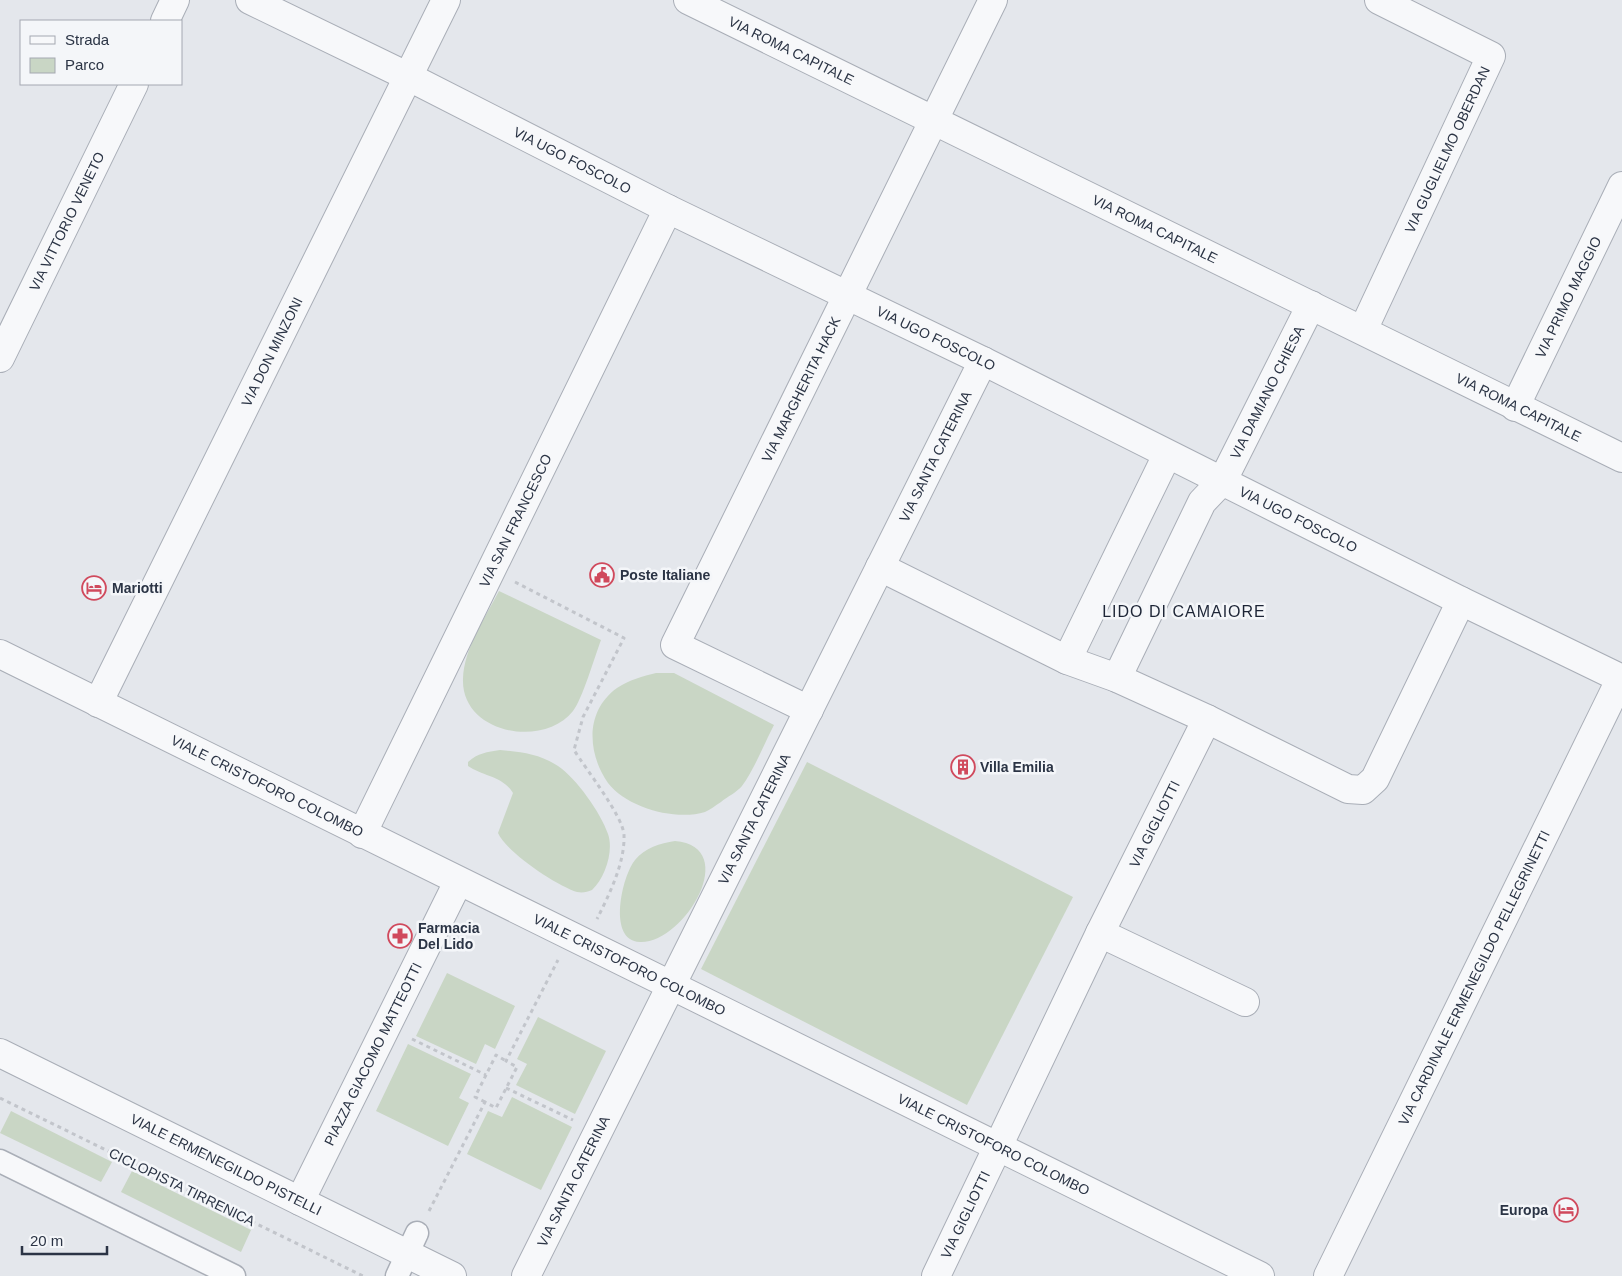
<svg xmlns="http://www.w3.org/2000/svg" width="1622" height="1276" viewBox="0 0 1622 1276" font-family="Arial,sans-serif">
	<style>
		.green { fill: #c9d6c5 }
		.lines { fill: none; stroke-linecap: round; stroke-linejoin: round }
		.pedestrian-casing { stroke: #a9aeb7; stroke-width: 25 }
		.minor-casing { stroke: #a9aeb7; stroke-width: 30 }
		.tertiary-casing { stroke: #a9aeb7; stroke-width: 30 }
		.path { stroke: #c2c5cb; stroke-width: 3; stroke-dasharray: 4 4; stroke-linecap: butt }
		.pedestrian { stroke: #f7f8fa; stroke-width: 22 }
		.minor { stroke: #f7f8fa; stroke-width: 28 }
		.tertiary { stroke: #f7f8fa; stroke-width: 28 }
		.labels { text-anchor: middle; dominant-baseline: central; stroke-width: 5; stroke-linejoin: round; paint-order: stroke }
		.street-label { font-size: 14px; fill: #2b3445; stroke: #f4f6f9 }
		.poi-label { font-size: 14px; font-weight: bold; fill: #2b3445; stroke: #f4f6f9; text-anchor: start }
		.quarter-label { font-size: 16px; letter-spacing: 1px; fill: #1d2536; stroke: #f4f6f9 }
	</style>
	<rect width="100%" height="100%" fill="#e4e7ec"/>
	<g class="green">
		<path d="M499,591L601,640C595,656 582,700 573,711C543,749 461,733 463,679C464,648 485,618 499,591Z"/>
		<path d="M656,673H674L774,725C764,744 755,768 742,786C737,792 727,797 721,802C716,805 710,810 705,812C676,821 627,808 608,783C587,753 585,711 617,688C629,680 643,676 656,673Z"/>
		<path d="M500,750C521,752 540,754 558,766C576,778 601,813 608,834C614,851 605,878 592,890C587,892 583,893 577,892C557,886 506,852 498,833L513,793C503,776 482,776 468,766V762C478,753 487,752 500,750Z"/>
		<path d="M807,762L1073,897L967,1105L701,969Z"/>
		<path d="M675,841C742,847 684,944 640,942C607,941 622,876 635,860C645,848 660,843 675,841Z"/>
		<path d="M447,973L515,1006L495,1049L485,1044L476,1064L416,1036Z"/>
		<path d="M538,1017L606,1051L575,1114L516,1085L527,1064L517,1059Z"/>
		<path d="M408,1044L471,1074L459,1098L469,1103L448,1146L376,1111Z"/>
		<path d="M512,1097L572,1127L541,1190L467,1154L488,1111L502,1117Z"/>
		<path d="M11,1111L112,1162L101,1182L0,1133Z"/>
		<path d="M132,1171L251,1230L241,1252L121,1192Z"/>
	</g>
	<g class="lines">
		<g class="pedestrian-casing">
			<g id="pedestrian">
				<path d="M0,1161L234,1276"/>
				<path d="M397,1276L417,1233"/>
			</g>
		</g>
		<g class="minor-casing">
			<g id="minor">
				<path id="s1" d="M250,0L409,77L668,209L983,361L1461,601L1622,679"/>
				<path id="s2" d="M688,0L1622,458"/>
				<path d="M165,21L175,0"/>
				<path id="s3" d="M1363,330L1491,56L1379,0"/>
				<path id="s4" d="M0,358L134,84"/>
				<path id="s5" d="M1515,407L1622,186"/>
				<path d="M880,567L1067,660L1117,678L1207,719L1348,789L1363,790L1375,779L1461,601"/>
				<path d="M1067,660L1167,455"/>
				<path id="s6" d="M1117,678L1202,502L1223,480L1311,305"/>
				<path id="s7" d="M98,703L446,0"/>
				<path id="s8" d="M809,710L675,645L993,0"/>
				<path id="s9" d="M362,834L668,209"/>
				<path d="M1100,933L1245,1002"/>
				<path id="s10" d="M0,1053L452,1276"/>
				<path id="s11" d="M300,1201L458,882"/>
				<path id="s12" d="M526,1276L983,361"/>
				<path id="s13" d="M936,1276L1100,933L1207,719"/>
				<path id="s14" d="M1328,1276L1621,678"/>
			</g>
		</g>
		<g class="tertiary-casing">
			<g id="tertiary">
				<path id="s15" d="M0,654L1260,1276"/>
			</g>
		</g>
		<g class="path">
			<path d="M515,582L624,638L583,717L574,750C585,768 623,816 624,835C625,863 609,895 597,919"/>
			<path d="M412,1039L486,1075"/>
			<path d="M506,1088L573,1120"/>
			<path d="M0,1098L363,1276"/>
			<path d="M485,1102L475,1097L496,1055L506,1061"/>
			<path d="M429,1211L485,1102L496,1108L517,1067L506,1061L558,960"/>
		</g>
		<use href="#pedestrian" class="pedestrian"/>
		<use href="#minor" class="minor"/>
		<use href="#tertiary" class="tertiary"/>
	</g>
	<defs>
		<g id="civic-ring" transform="scale(1.25)"><circle r="9.5" fill="#f4f6f9" stroke="#d04a5d" stroke-width="1.5"/><path d="M-.6-6.5H3V-4.5H.6V-3L4-1V1h2V6H-6V1h2V-1L-.6-3ZM-1.2 2.5V6h2.4V2.5Z" fill="#d04a5d"/></g>
		<g id="hotel-ring" transform="scale(1.25)"><circle r="9.5" fill="#f4f6f9" stroke="#d04a5d" stroke-width="1.5"/><path d="M-6-4.5h1.5V1H6V5H4.5V3h-9V5H-6ZM-4 0a1.8 1.8 0 1 1 3.6 0ZM.5 0V-2.5h3Q6-2.5 6 0Z" fill="#d04a5d"/></g>
		<g id="building-ring" transform="scale(1.25)"><circle r="9.5" fill="#f4f6f9" stroke="#d04a5d" stroke-width="1.5"/><path d="M-4-6H4V6H1V3H-1V6H-4ZM-2.5-4.3h1.7v1.8h-1.7ZM.8-4.3h1.7v1.8H.8ZM-2.5-1h1.7V.8h-1.7ZM.8-1h1.7V.8H.8Z" fill="#d04a5d"/></g>
		<g id="pharmacy-ring" transform="scale(1.25)"><circle r="9.5" fill="#f4f6f9" stroke="#d04a5d" stroke-width="1.5"/><path d="M-2-6h4v4h4v4h-4v4h-4v-4h-4v-4h4Z" fill="#d04a5d"/></g>
	</defs>
	<g fill-rule="evenodd">
		<use href="#civic-ring" x="602" y="575"/>
		<use href="#hotel-ring" x="94" y="588"/>
		<use href="#building-ring" x="963" y="767"/>
		<use href="#pharmacy-ring" x="400" y="936"/>
		<use href="#hotel-ring" x="1566" y="1210"/>
	</g>
	<g class="labels">
		<g class="street-label">
			<text stroke="none"><textPath href="#s2" startOffset="115">VIA ROMA CAPITALE</textPath></text>
			<text stroke="none"><textPath href="#s3" startOffset="199">VIA GUGLIELMO OBERDAN</textPath></text>
			<text stroke="none"><textPath href="#s1" startOffset="360">VIA UGO FOSCOLO</textPath></text>
			<text stroke="none"><textPath href="#s4" startOffset="152">VIA VITTORIO VENETO</textPath></text>
			<text stroke="none"><textPath href="#s2" startOffset="520">VIA ROMA CAPITALE</textPath></text>
			<text stroke="none"><textPath href="#s5" startOffset="122">VIA PRIMO MAGGIO</textPath></text>
			<text stroke="none"><textPath href="#s1" startOffset="765">VIA UGO FOSCOLO</textPath></text>
			<text stroke="none"><textPath href="#s7" startOffset="392">VIA DON MINZONI</textPath></text>
			<text stroke="none"><textPath href="#s8" startOffset="434">VIA MARGHERITA HACK</textPath></text>
			<text stroke="none"><textPath href="#s6" startOffset="324">VIA DAMIANO CHIESA</textPath></text>
			<text stroke="none"><textPath href="#s2" startOffset="925">VIA ROMA CAPITALE</textPath></text>
			<text stroke="none"><textPath href="#s12" startOffset="916">VIA SANTA CATERINA</textPath></text>
			<text stroke="none"><textPath href="#s1" startOffset="1170">VIA UGO FOSCOLO</textPath></text>
			<text stroke="none"><textPath href="#s9" startOffset="349">VIA SAN FRANCESCO</textPath></text>
			<text stroke="none"><textPath href="#s15" startOffset="298">VIALE CRISTOFORO COLOMBO</textPath></text>
			<text stroke="none"><textPath href="#s12" startOffset="511">VIA SANTA CATERINA</textPath></text>
			<text stroke="none"><textPath href="#s13" startOffset="502">VIA GIGLIOTTI</textPath></text>
			<text stroke="none"><textPath href="#s15" startOffset="702">VIALE CRISTOFORO COLOMBO</textPath></text>
			<text stroke="none"><textPath href="#s14" startOffset="332">VIA CARDINALE ERMENEGILDO PELLEGRINETTI</textPath></text>
			<text stroke="none"><textPath href="#s11" startOffset="164">PIAZZA GIACOMO MATTEOTTI</textPath></text>
			<text stroke="none"><textPath href="#s15" startOffset="1108">VIALE CRISTOFORO COLOMBO</textPath></text>
			<text stroke="none"><textPath href="#s10" startOffset="252">VIALE ERMENEGILDO PISTELLI</textPath></text>
			<text stroke="none"><textPath href="#s12" startOffset="106">VIA SANTA CATERINA</textPath></text>
			<text transform="translate(182 1187) rotate(26)">CICLOPISTA TIRRENICA</text>
			<text stroke="none"><textPath href="#s13" startOffset="68">VIA GIGLIOTTI</textPath></text>
		</g>
		<g class="poi-label">
			<text x="620" y="575">Poste Italiane</text>
			<text x="112" y="588">Mariotti</text>
			<text x="980" y="767">Villa Emilia</text>
			<text x="418" y="928">Farmacia<tspan x="418" dy="16">Del Lido</tspan></text>
			<text x="1548" y="1210" text-anchor="end">Europa</text>
		</g>
		<g class="quarter-label">
			<text x="1184" y="611">LIDO DI CAMAIORE</text>
		</g>
	</g>
	<rect x="20" y="20" width="162" height="65" fill="#f4f6f9" stroke="#a4a8b1"/>
	<rect x="30" y="36" width="25" height="8" fill="#f7f8fa" stroke="#a4a8b1"/>
	<text x="65" y="45" font-size="15" fill="#2b3445">Strada</text>
	<rect x="30" y="58" width="25" height="15" fill="#c9d6c5" stroke="#a4a8b1"/>
	<text x="65" y="70" font-size="15" fill="#2b3445">Parco</text>
	<path d="M22 1246v8h85v-8" fill="none" stroke="#2b3445" stroke-width="2.5"/>
	<text x="30" y="1246" font-size="15" fill="#2b3445" stroke="#f4f6f9" stroke-width="4" paint-order="stroke">20 m</text>
</svg>
